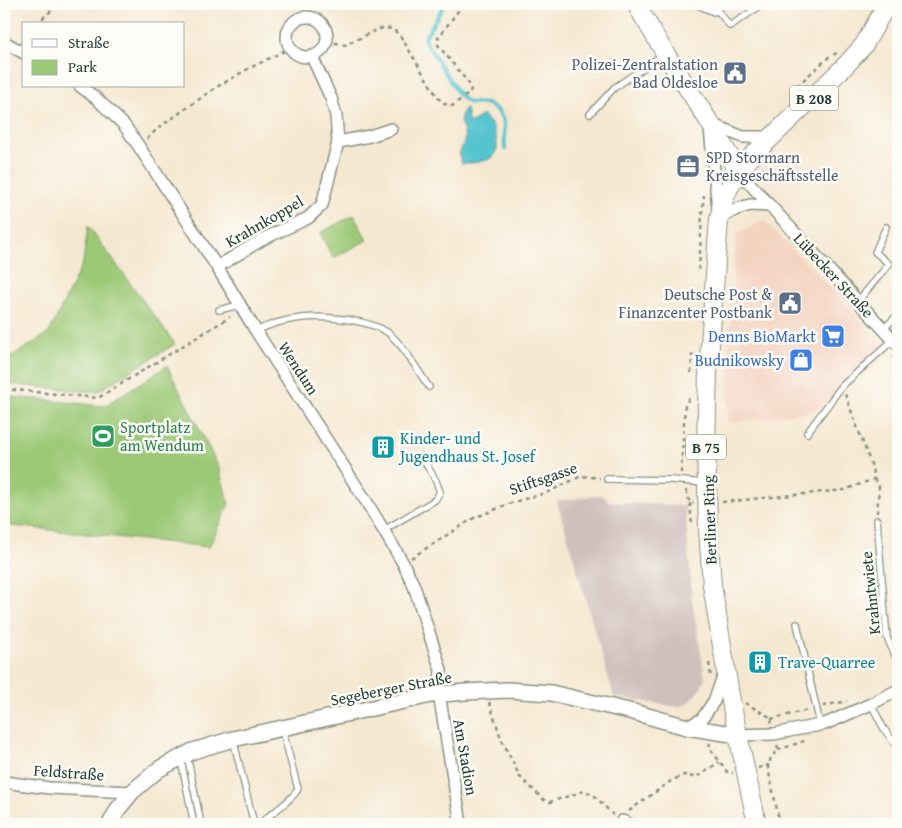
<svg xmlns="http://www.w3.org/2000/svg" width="902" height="828" viewBox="0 0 902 828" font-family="'Gentium Book Plus',serif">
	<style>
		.built { fill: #f4d3c1 }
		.industrial { fill: #d0c0bc }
		.green { fill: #9cc976; stroke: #5e8355 }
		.water { fill: #57c4cf; stroke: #3b8082 }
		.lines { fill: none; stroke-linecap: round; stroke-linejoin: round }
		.stream { stroke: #57c4cf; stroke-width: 4 }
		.lane-casing { stroke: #8a9282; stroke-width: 8 }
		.street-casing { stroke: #8a9282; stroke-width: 14 }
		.secondary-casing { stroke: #8a9282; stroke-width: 18 }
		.primary-casing { stroke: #8a9282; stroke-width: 20 }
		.path { stroke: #8a9282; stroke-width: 2.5; stroke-dasharray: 4 4; stroke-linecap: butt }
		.lane { stroke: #fff; stroke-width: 5.5 }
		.street { stroke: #fff; stroke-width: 11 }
		.secondary { stroke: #fff; stroke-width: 15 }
		.primary { stroke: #fff; stroke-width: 18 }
		.labels { text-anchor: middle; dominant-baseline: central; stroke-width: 5; stroke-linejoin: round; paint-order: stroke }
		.shield { fill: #fdfcf7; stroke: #62766e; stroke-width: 1 }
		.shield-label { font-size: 15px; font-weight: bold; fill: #1f3d34 }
		.service-label { font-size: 16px; fill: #4e5e75; stroke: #fdfcf7; text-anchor: end }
		.street-label { font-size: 16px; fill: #1f3d34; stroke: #fdfcf7 }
		.shop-label { font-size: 16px; fill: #366cbe; stroke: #fdfcf7; text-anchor: end }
		.leisure-label { font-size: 16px; fill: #27864d; stroke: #fdfcf7; text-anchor: start }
		.culture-label { font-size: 16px; fill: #0d838f; stroke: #fdfcf7; text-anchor: start }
	</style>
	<rect width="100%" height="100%" fill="#fdfcf7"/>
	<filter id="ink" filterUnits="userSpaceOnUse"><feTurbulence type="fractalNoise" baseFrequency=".02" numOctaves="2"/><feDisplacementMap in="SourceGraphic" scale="10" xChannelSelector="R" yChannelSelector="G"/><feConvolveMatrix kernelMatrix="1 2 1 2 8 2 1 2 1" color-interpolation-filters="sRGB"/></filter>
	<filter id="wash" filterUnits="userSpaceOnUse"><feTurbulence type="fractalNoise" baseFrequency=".0096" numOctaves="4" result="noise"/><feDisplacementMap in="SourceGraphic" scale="20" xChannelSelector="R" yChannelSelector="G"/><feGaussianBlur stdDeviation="1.12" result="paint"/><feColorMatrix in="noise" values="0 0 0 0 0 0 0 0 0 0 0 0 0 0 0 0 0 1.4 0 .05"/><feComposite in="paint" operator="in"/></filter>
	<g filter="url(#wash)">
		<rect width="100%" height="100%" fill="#f5e8d0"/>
		<path class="built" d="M764,220L891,351L836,399L810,412L728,423L729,346L736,235Z"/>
		<path class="industrial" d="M601,495L610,502L685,506L692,599L705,678L700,689L690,702L679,707L614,697L557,501Z"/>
		<g class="green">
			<path d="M354,215L367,240L333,258L320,233Z"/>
			<path d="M88,226L175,344L97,392L4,384V359L6,360L49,333L83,263Z"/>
			<path d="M167,366L218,466L229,504L209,547L4,525V396L104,406Z"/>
		</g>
		<path class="water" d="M466,108L468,122H473L482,115C492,124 493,125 496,138C502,163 481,161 462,164L459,155L465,139L464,132L460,121L463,110Z"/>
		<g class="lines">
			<path class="stream" d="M443,4L442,9L424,39L426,42L457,92L466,101L470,103L488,104L498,111L504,122L505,149"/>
		</g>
	</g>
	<g filter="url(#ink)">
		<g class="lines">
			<g class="lane-casing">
				<g id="lane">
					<path d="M695,4L714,12L717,10L719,4"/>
					<path d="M717,10L730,26L763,4"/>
					<path d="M590,114L614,88L664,54"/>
					<path d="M858,301L889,264L875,252L886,227"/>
					<path d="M219,310L239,305"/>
					<path d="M884,328L898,315"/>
					<path d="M256,331C287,316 316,315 350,320C362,322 376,325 387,332C402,343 418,371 429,387"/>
					<path d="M807,433L842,386L893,340"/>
					<path d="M607,479L671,480L705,483"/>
					<path d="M877,520L887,638L898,661"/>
					<path d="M384,530L435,500L440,492L436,481L422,457"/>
					<path d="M797,624L820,724"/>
					<path d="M871,704L884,729L898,748"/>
					<path d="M233,739L254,824"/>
					<path d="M187,755L201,824"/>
					<path d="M181,760L194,824"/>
					<path d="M263,824L265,819C274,812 294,798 298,789L282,728"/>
				</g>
			</g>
			<g class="street-casing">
				<g id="street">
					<circle cx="307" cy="37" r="20"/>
					<path d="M4,42L24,53"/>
					<path d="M80,86L97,99L124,125L138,145L217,267L256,331L366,501L403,563L414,586L441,670L439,694L461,824"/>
					<path d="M711,124L743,137H771"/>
					<path d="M710,129L719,219L737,209L750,205L770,206"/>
					<path d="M338,142L370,136L391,129"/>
					<path d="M739,172L898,345"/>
					<path d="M217,267L263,239L308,218L322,205L338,142L336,116L331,98L312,57"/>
					<path d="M687,727L702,719L714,701L725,672"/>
					<path d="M738,735L774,734L825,724L871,704L898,690"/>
					<path d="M4,782L49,788L132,792"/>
					<path d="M622,821L629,824"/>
				</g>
			</g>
			<g class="secondary-casing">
				<path id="secondary" d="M110,824L118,809L132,792L159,769L193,751L233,739L431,695L465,692L507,690L551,693L633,712L687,727L738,735"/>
			</g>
			<g class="primary-casing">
				<g id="primary">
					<path d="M636,4L665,53L710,123L739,172"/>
					<path d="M757,824L732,707L712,585L708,529L706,444L708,373L719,219L724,199L730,186L749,159L845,66L864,45L887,4"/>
				</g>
			</g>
			<g class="path">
				<path d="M36,24L59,4"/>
				<path d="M327,41L345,45L379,29L385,28L393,29L401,37L438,98L445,104L452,106L467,95L471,90L470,85L438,45V38L461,7L462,4"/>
				<path d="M795,94L799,84L830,56L837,53"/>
				<path d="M147,139L157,129L215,88L246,70L290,48"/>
				<path d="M762,179L760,175L764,166"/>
				<path d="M699,270L702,214L704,195"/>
				<path d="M893,356L898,362"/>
				<path d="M691,373L692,355L694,350"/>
				<path d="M4,389L98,398L230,317"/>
				<path d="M681,473L685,405L690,397"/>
				<path d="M874,479L879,486L877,513"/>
				<path d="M686,490L690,503H694"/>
				<path d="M722,502L844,490L874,479L872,467L845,394"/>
				<path d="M690,503L692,526"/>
				<path d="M411,558L474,518L511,503L548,492L581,476L600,478"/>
				<path d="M709,663L711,677"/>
				<path d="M489,702L501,738L520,777L544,800L550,802L584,791L593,794L613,815"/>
				<path d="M745,703L770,717L772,723"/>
				<path d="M823,706L847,701"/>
				<path d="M771,719L808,710"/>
				<path d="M710,743L709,747L728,773H733"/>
				<path d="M777,745L778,750L771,757L768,768L780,824"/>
				<path d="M778,750L807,740"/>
				<path d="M758,768L769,765"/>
				<path d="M629,811L671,781L684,775L693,777L701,775L719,762"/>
			</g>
			<use href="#lane" class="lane"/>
			<use href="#street" class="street"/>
			<use href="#secondary" class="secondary"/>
			<use href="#primary" class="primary"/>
		</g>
	</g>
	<defs>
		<g id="civic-square" transform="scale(1.25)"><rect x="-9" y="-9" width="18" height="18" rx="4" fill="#5c6f8a" stroke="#fdfcf7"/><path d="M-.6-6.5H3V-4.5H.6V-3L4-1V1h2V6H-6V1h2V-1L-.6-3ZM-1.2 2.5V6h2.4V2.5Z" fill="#fff"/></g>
		<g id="office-square" transform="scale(1.25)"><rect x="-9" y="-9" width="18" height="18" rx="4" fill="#5c6f8a" stroke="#fdfcf7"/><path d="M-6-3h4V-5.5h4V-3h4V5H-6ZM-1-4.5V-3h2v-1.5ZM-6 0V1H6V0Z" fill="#fff"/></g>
		<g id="supermarket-square" transform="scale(1.25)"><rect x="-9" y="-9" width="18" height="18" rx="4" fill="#3f7fe0" stroke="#fdfcf7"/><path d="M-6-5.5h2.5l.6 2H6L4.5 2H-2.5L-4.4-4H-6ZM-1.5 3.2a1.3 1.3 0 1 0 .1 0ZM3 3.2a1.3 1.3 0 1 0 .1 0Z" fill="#fff"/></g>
		<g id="shop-square" transform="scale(1.25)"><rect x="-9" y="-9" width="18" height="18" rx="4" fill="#3f7fe0" stroke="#fdfcf7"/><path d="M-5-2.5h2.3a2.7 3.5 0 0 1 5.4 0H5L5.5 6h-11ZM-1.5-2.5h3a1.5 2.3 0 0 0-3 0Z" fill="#fff"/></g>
		<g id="stadium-square" transform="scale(1.25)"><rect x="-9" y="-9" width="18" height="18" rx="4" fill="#2e9e5b" stroke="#fdfcf7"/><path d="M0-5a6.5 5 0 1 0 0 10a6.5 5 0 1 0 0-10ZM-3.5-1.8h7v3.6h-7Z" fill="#fff"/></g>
		<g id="building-square" transform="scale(1.25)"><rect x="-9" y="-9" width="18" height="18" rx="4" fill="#0f9aa8" stroke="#fdfcf7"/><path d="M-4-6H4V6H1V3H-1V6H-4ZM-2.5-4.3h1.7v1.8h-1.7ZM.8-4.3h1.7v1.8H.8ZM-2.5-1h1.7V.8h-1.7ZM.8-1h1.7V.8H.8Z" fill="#fff"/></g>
	</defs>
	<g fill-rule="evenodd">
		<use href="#civic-square" x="735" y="73"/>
		<use href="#office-square" x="688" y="166"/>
		<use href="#civic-square" x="790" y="303"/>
		<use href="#supermarket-square" x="833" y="336"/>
		<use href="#shop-square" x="801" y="360"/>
		<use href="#stadium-square" x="103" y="436"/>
		<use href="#building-square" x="383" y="447"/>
		<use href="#building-square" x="760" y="662"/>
	</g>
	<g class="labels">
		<g class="shield">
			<rect x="790" y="85.5" width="48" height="25" rx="4"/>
			<rect x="686" y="434.5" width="40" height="25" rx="4"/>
		</g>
		<g class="shield-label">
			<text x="814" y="98">B 208</text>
			<text x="706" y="447">B 75</text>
		</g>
		<g class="service-label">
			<text x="718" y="64">Polizei-Zentralstation<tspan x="718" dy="18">Bad Oldesloe</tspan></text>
			<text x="706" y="157" text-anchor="start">SPD Stormarn<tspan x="706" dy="18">Kreisgeschäftsstelle</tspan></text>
			<text x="772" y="294">Deutsche Post &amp;<tspan x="772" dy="18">Finanzcenter Postbank</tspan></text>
		</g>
		<g class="street-label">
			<text transform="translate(264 221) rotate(-30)">Krahnkoppel</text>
			<text transform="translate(834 275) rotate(47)">Lübecker Straße</text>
			<text transform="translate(299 368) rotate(57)">Wendum</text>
			<text transform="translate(543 478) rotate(-19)">Stiftsgasse</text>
			<text transform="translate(709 520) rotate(-92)">Berliner Ring</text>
			<text transform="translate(870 593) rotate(-96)">Krahntwiete</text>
			<text transform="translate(391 688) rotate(-11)">Segeberger Straße</text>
			<text transform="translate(466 757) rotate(80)">Am Stadion</text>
			<text transform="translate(69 772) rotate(4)">Feldstraße</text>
		</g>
		<g class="shop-label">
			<text x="816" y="336">Denns BioMarkt</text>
			<text x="784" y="360">Budnikowsky</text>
		</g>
		<g class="leisure-label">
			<text x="120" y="427">Sportplatz<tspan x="120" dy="18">am Wendum</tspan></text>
		</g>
		<g class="culture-label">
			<text x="400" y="438">Kinder- und<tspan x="400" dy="18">Jugendhaus St. Josef</tspan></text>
			<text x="778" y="662">Trave-Quarree</text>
		</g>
	</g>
	<rect width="902" height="828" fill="none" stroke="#fdfcf7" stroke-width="20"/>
	<rect x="22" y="22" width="162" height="65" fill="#fdfcf7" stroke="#a4b0a9"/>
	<rect x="32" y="39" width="25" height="8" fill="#ffffff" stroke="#a4b0a9"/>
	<text x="68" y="48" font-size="15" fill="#1f3d34">Straße</text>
	<rect x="32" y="60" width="25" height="15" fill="#9cc976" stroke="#a4b0a9"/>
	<text x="68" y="72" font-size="15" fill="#1f3d34">Park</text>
</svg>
